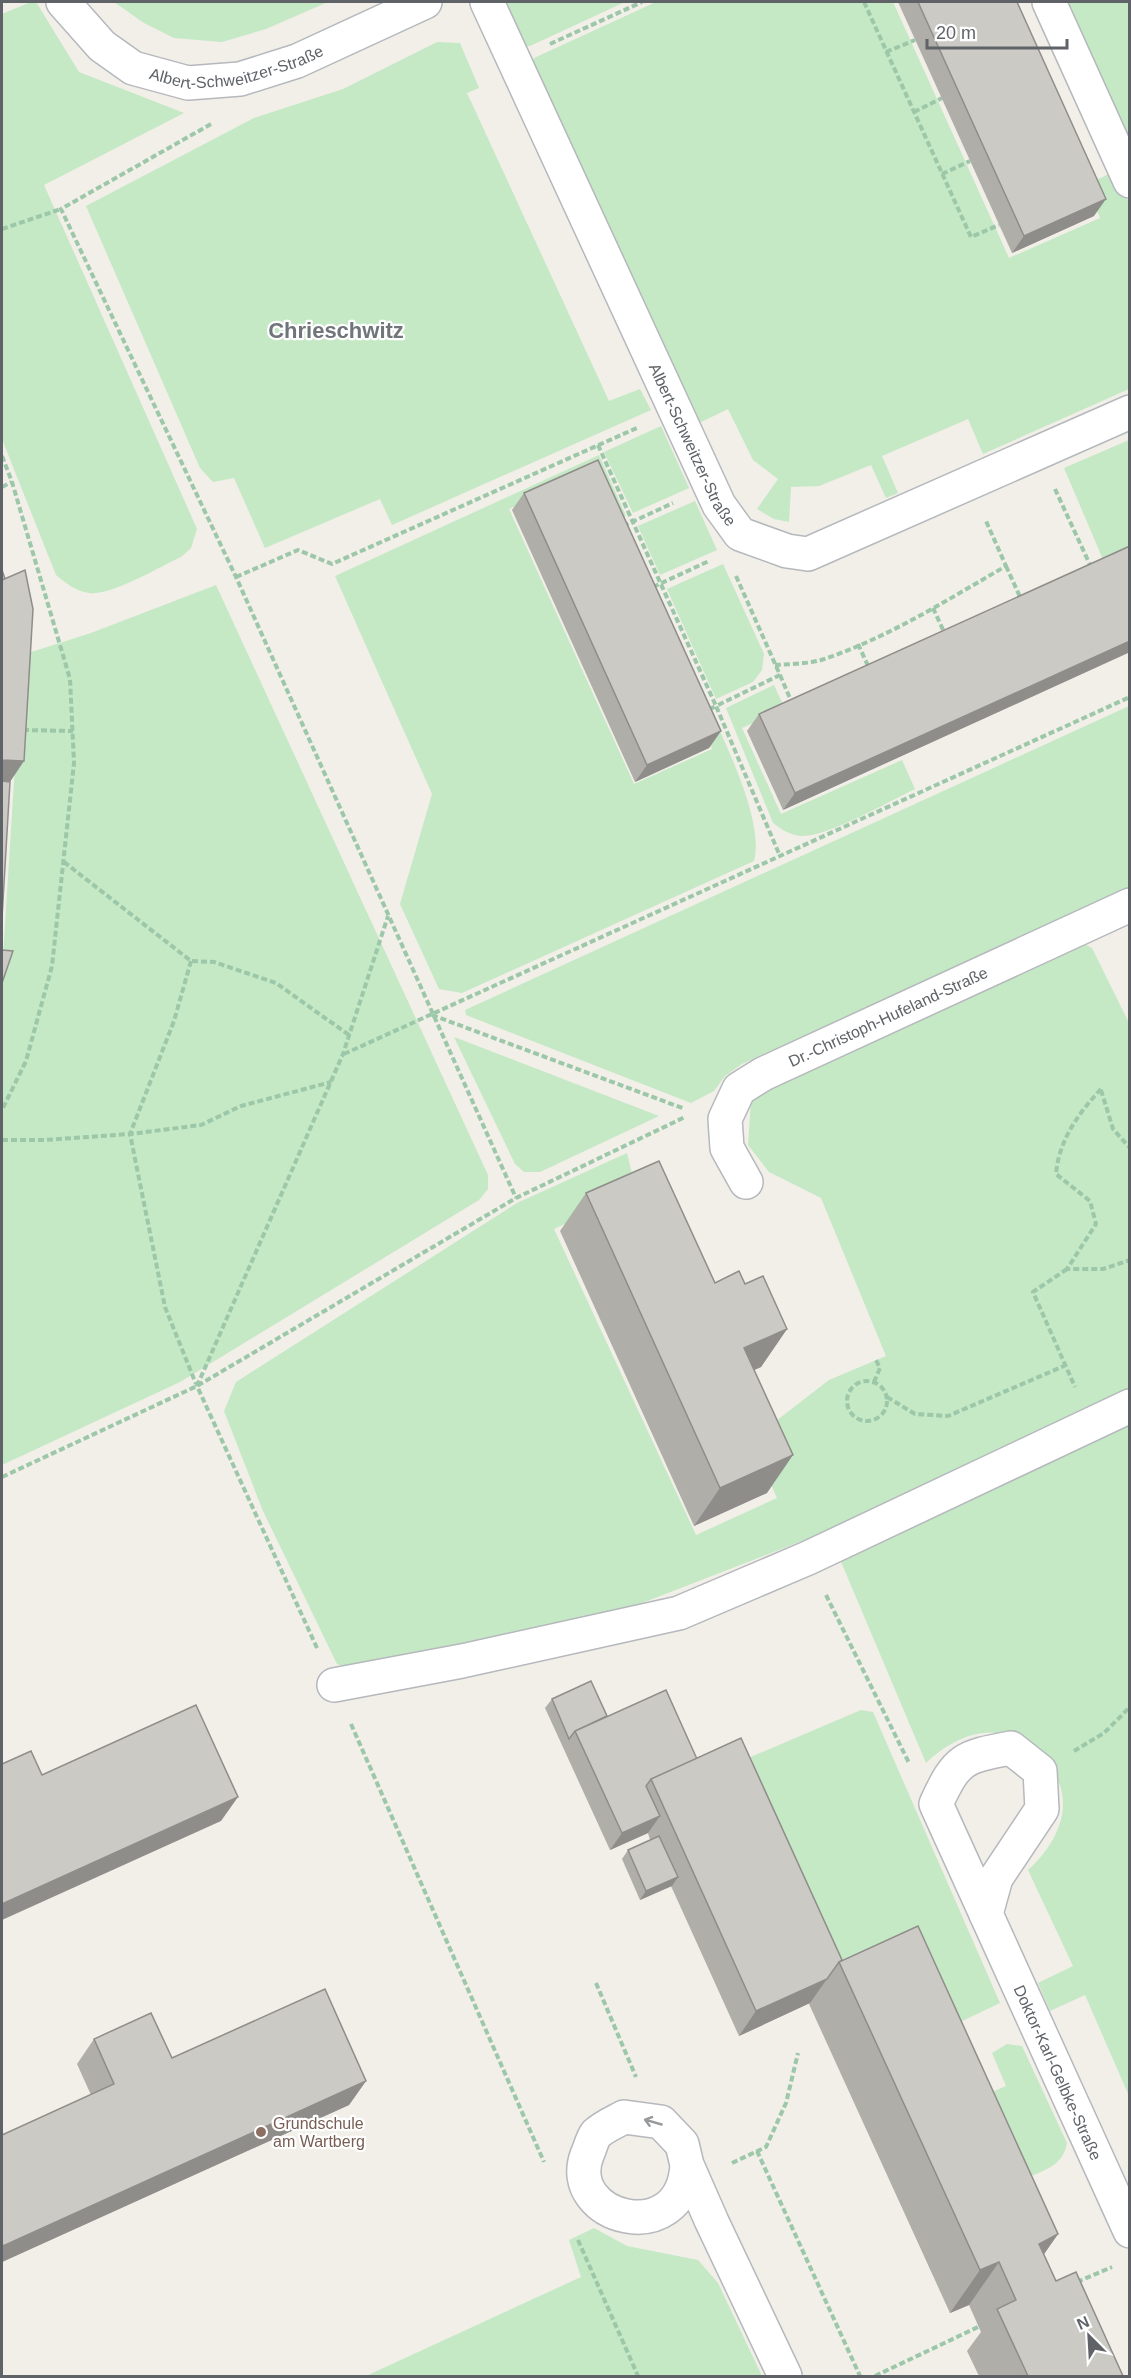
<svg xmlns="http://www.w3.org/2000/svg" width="1131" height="2378" viewBox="0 0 1131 2378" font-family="Helvetica,sans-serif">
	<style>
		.green { fill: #c5e8c5 }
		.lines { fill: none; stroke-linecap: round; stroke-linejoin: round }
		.street-casing { stroke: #b5b8bc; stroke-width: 36 }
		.path { stroke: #9cc7a9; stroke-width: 4; stroke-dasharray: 6 3; stroke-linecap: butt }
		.street { stroke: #fff; stroke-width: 33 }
		.wall { fill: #afaea9 }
		.shaded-wall { fill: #8f8d8a }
		.building { fill: #cccac5; stroke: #8f8d8a; stroke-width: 1.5 }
		.oneway { stroke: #979a9d }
		.education-dot { fill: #8d6e63; stroke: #fff; stroke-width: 2 }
		.labels { text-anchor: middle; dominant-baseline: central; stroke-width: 4.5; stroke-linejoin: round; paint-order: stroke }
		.street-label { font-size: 16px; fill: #5f6368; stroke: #fff }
		.education-label { font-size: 16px; fill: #785e54; stroke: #fff; text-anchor: start }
		.district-label { font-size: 22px; font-weight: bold; fill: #70757a; stroke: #fff }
	</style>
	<rect width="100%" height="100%" fill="#f1efe8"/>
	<g class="green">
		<path d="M31,2H36L79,72L184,113L44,185L197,529L191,548L181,557C159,567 111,596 89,593C75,591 66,583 56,575L2,439V14Z"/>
		<path d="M114,2H328L266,29L222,42L174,38L144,23Z"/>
		<path d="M501,2H625L530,46L520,45Z"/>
		<path d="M656,2H893L1009,258L1100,218L1086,185L1115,171L1129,203V389L983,454L968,419L882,456L898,493L886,498L871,465L819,486L791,487L789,522L774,519L757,509L778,479L753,460L728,409L695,425L532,64L534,58Z"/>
		<path d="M1061,2H1129V156Z"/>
		<path d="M437,42L460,43L479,88L467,93L609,401L640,389L651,410L392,525L380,499L265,548L234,478L213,482L200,468L86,206L254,118L343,89Z"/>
		<path d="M661,426L689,488L633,513L604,452Z"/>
		<path d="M1129,440V553L1105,564L1064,468Z"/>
		<path d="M599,455L626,516L610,524L587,473L509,509L634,784L712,749L700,721L713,716C729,751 764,824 754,861L462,993L439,989L400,904L432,794L335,576Z"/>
		<path d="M695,501L717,550L660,575L638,526Z"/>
		<path d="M723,564L764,654L762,670L753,682L716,699L667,589Z"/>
		<path d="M216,585L488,1175V1189L479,1200L180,1382L2,1465V973L22,655L91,633Z"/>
		<path d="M774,685L785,709L742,728L781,814L902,760L915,789C890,801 827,837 802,836C790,835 782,830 773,823L726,708Z"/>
		<path d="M1129,706V889L742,1064L725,1076L714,1091L691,1103L466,1015L465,1010Z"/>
		<path d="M1077,940L1092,948L1130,1025L1129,2096L1085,1995L1050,2011L1038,1983L1073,1966L1028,1870C1054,1847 1076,1808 1054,1773C1050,1767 1042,1762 1037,1757C1031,1752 1024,1742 1017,1739C984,1722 949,1741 926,1763L839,1557L802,1541L624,1610L358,1672L337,1664L263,1511L224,1411L236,1382L517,1203L627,1153L636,1190L554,1229L696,1535L777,1498L753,1444L776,1421L829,1380L886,1356L821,1198L769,1172L748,1145L751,1100L768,1071Z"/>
		<path d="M454,1037L659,1116L540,1172H524L515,1164Z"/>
		<path d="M861,1710L873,1712L1000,2003L958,2023L832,1986L732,1765Z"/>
		<path d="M1007,2044L1022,2046L1067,2143C1063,2165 1047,2169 1029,2177L990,2093L1006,2086L992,2053Z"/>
		<path d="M594,2228L627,2246L698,2260L718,2283L762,2376H366L581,2277L569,2240Z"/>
	</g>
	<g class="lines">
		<g class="street-casing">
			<g id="street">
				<path id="s1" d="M63,2L102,46L133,68L188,83L240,79L297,61L425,2"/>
				<path id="s2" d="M487,2L719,505L740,534L787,551L808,554L1130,412"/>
				<path d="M1049,2L1130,181"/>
				<path id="s3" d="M746,1182L727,1148L725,1119L739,1089L763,1074L1130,905"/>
				<path d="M334,1685L462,1661L679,1613L808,1558L1130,1406"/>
				<path d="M1011,1748L1040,1771L1042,1809L996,1878L986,1914L936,1804C957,1758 963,1757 1011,1748Z"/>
				<path id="s4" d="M986,1914L1130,2231"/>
				<path d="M687,2165C682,2251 563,2218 587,2155C590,2149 592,2139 596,2134C603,2127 615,2122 624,2117L661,2122L682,2144L687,2165L712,2222L785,2376"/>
			</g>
		</g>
		<g class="path">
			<path d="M864,2L971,237L999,225"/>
			<path d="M550,44L642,2"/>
			<path d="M886,52L915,40"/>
			<path d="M914,112L942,98"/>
			<path d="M211,124L61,209L236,577L516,1198"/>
			<path d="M942,174L970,161"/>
			<path d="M2,229L61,209"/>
			<path d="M598,445L716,706L706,711"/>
			<path d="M2,456L12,482L70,679L74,763L52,966L26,1061L2,1110"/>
			<path d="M2,487L12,482"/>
			<path d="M1055,489L1091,567"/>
			<path d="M623,526L673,503"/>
			<path d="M1006,566L1021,599"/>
			<path d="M736,576L780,675L716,706L780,856"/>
			<path d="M236,577L298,550L332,564L639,427"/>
			<path d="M653,587L709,561"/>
			<path d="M933,608L945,634"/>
			<path d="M858,644L869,668"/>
			<path d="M775,665C790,664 807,664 821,660C886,639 947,600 1006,566L986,521"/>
			<path d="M780,675L792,703"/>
			<path d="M23,730L73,731"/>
			<path d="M64,862L191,961L214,962L276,983L349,1035"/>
			<path d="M191,961L174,1021L130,1134L165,1307L196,1384"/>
			<path d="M432,1015L685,1109"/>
			<path d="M344,1054L1130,697"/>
			<path d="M1101,1089C1078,1114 1059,1140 1056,1174L1090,1201L1096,1224L1067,1269H1103L1130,1260"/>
			<path d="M1101,1090L1113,1129L1130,1148"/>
			<path d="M2,1140H45L130,1134L201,1125L241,1106L331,1082"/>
			<path d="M1067,1269L1033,1292L1075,1387"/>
			<circle cx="867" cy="1401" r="20"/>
			<path d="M874,1382L880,1368L876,1360"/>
			<path d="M887,1397L915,1414L948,1416L1064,1366"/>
			<path d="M2,1477L197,1386L516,1198L685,1117"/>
			<path d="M826,1595L909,1763"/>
			<path d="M317,1648L197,1386L343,1054L388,916"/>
			<path d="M351,1724L544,2162"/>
			<path d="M1074,1751L1104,1733L1130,1707"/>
			<path d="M596,1983L636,2077"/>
			<path d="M757,2151L860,2376"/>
			<path d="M732,2163L766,2147L786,2103L798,2053"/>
			<path d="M578,2240L638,2376"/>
			<path d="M1077,2282L1112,2267"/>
			<path d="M875,2376L978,2327"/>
		</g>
		<use href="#street" class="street"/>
	</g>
	<g class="wall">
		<path d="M898,2H1017L1094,216L1012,253Z"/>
		<path d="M524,493L721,731L709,748L635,782L512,510Z"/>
		<path d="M1130,546V652L783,810L747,731L759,714Z"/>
		<path d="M586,1193L715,1283L745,1284L787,1329L761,1367L754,1370L767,1493L694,1526L560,1231Z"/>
		<path d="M552,1699L607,1716L697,1759L842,1960L1058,2234L1044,2254L1056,2281L1123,2376H979L967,2351L981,2332L969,2305L950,2313L809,2004L810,2003L739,2036L671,1886L640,1900L622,1859L628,1850L650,1840L648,1833L610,1850L545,1708Z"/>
		<path d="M94,2039L172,2058L366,2081L349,2105L2,2262V2135L91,2095L77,2064Z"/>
	</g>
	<g class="shaded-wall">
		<path d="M1106,199L1094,216L1012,253L1024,236Z"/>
		<path d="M1130,641V652L783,810L795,793Z"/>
		<path d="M721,731L709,748L635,782L647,765Z"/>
		<path d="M2,760L24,761L2,794Z"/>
		<path d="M787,1329L761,1367L718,1386L744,1348Z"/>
		<path d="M793,1455L767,1493L694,1526L720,1488Z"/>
		<path d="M238,1797L221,1821L2,1920V1904Z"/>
		<path d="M660,1816L648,1833L610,1850L622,1833Z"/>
		<path d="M678,1877L672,1886L640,1900L646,1891Z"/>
		<path d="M827,1979L810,2003L739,2036L756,2011Z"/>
		<path d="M366,2081L349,2105L2,2262V2247L3,2246Z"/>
		<path d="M1058,2234L1028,2277L1039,2244Z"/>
		<path d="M999,2262L969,2305L950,2313L980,2270Z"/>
	</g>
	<g class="building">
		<path d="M918,2H1017L1106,199L1024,236Z"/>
		<path d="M598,460L721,731L647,765L524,493Z"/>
		<path d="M1130,546V641L795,793L759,714Z"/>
		<path d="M2,570L5,579L2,580Z"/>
		<path d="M25,570L33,609L24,761L2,760V580Z"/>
		<path d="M2,781L10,782L2,918Z"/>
		<path d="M2,950L13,951L2,983Z"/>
		<path d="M659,1161L715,1283L739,1271L745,1284L763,1276L787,1329L744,1348L793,1455L720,1488L586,1193Z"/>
		<path d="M591,1681L607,1716L575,1731L569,1739L552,1699Z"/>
		<path d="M666,1690L697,1759L651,1779L646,1786L660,1816L622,1833L575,1731Z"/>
		<path d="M196,1705L238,1797L2,1904V1764L31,1751L42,1775Z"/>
		<path d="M741,1738L842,1960L839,1962L827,1979L756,2011L651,1779Z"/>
		<path d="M659,1836L678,1877L646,1891L628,1850Z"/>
		<path d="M918,1926L1058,2234L1039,2244L1056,2281L1076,2272L1123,2376H1028L997,2309L1016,2300L999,2262L980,2270L839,1962Z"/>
		<path d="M325,1989L366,2081L3,2246L2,2243V2135L114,2084L94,2039L151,2013L172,2058Z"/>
	</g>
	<defs><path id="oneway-shaft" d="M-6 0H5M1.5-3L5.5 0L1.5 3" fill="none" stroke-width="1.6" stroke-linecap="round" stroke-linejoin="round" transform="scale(1.5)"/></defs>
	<use class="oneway" href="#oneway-shaft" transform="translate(653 2122) rotate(-164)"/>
	<circle class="education-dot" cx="261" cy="2132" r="6"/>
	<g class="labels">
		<g class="street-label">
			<text stroke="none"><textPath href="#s1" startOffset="204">Albert-Schweitzer-Straße</textPath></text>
			<text stroke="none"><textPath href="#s2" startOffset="488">Albert-Schweitzer-Straße</textPath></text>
			<text stroke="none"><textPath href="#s3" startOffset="267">Dr.-Christoph-Hufeland-Straße</textPath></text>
			<text stroke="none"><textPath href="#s4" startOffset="174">Doktor-Karl-Gelbke-Straße</textPath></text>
		</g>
		<g class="education-label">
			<text x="273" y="2123">Grundschule<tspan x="273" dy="18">am Wartberg</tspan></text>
		</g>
		<g class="district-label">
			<text x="336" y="330">Chrieschwitz</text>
		</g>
	</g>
	<rect width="1131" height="2378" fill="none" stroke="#5f6368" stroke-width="6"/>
	<g transform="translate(1089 2336) rotate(336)" stroke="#ffffff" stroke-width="4.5" paint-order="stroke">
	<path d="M0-4.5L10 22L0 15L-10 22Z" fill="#5f6368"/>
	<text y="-9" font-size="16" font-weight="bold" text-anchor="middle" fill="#5f6368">N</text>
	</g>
	<path d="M927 39v9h140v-9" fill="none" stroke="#5f6368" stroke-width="3"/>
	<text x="936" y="39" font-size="18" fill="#5f6368" stroke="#ffffff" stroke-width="4.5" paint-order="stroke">20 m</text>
</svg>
